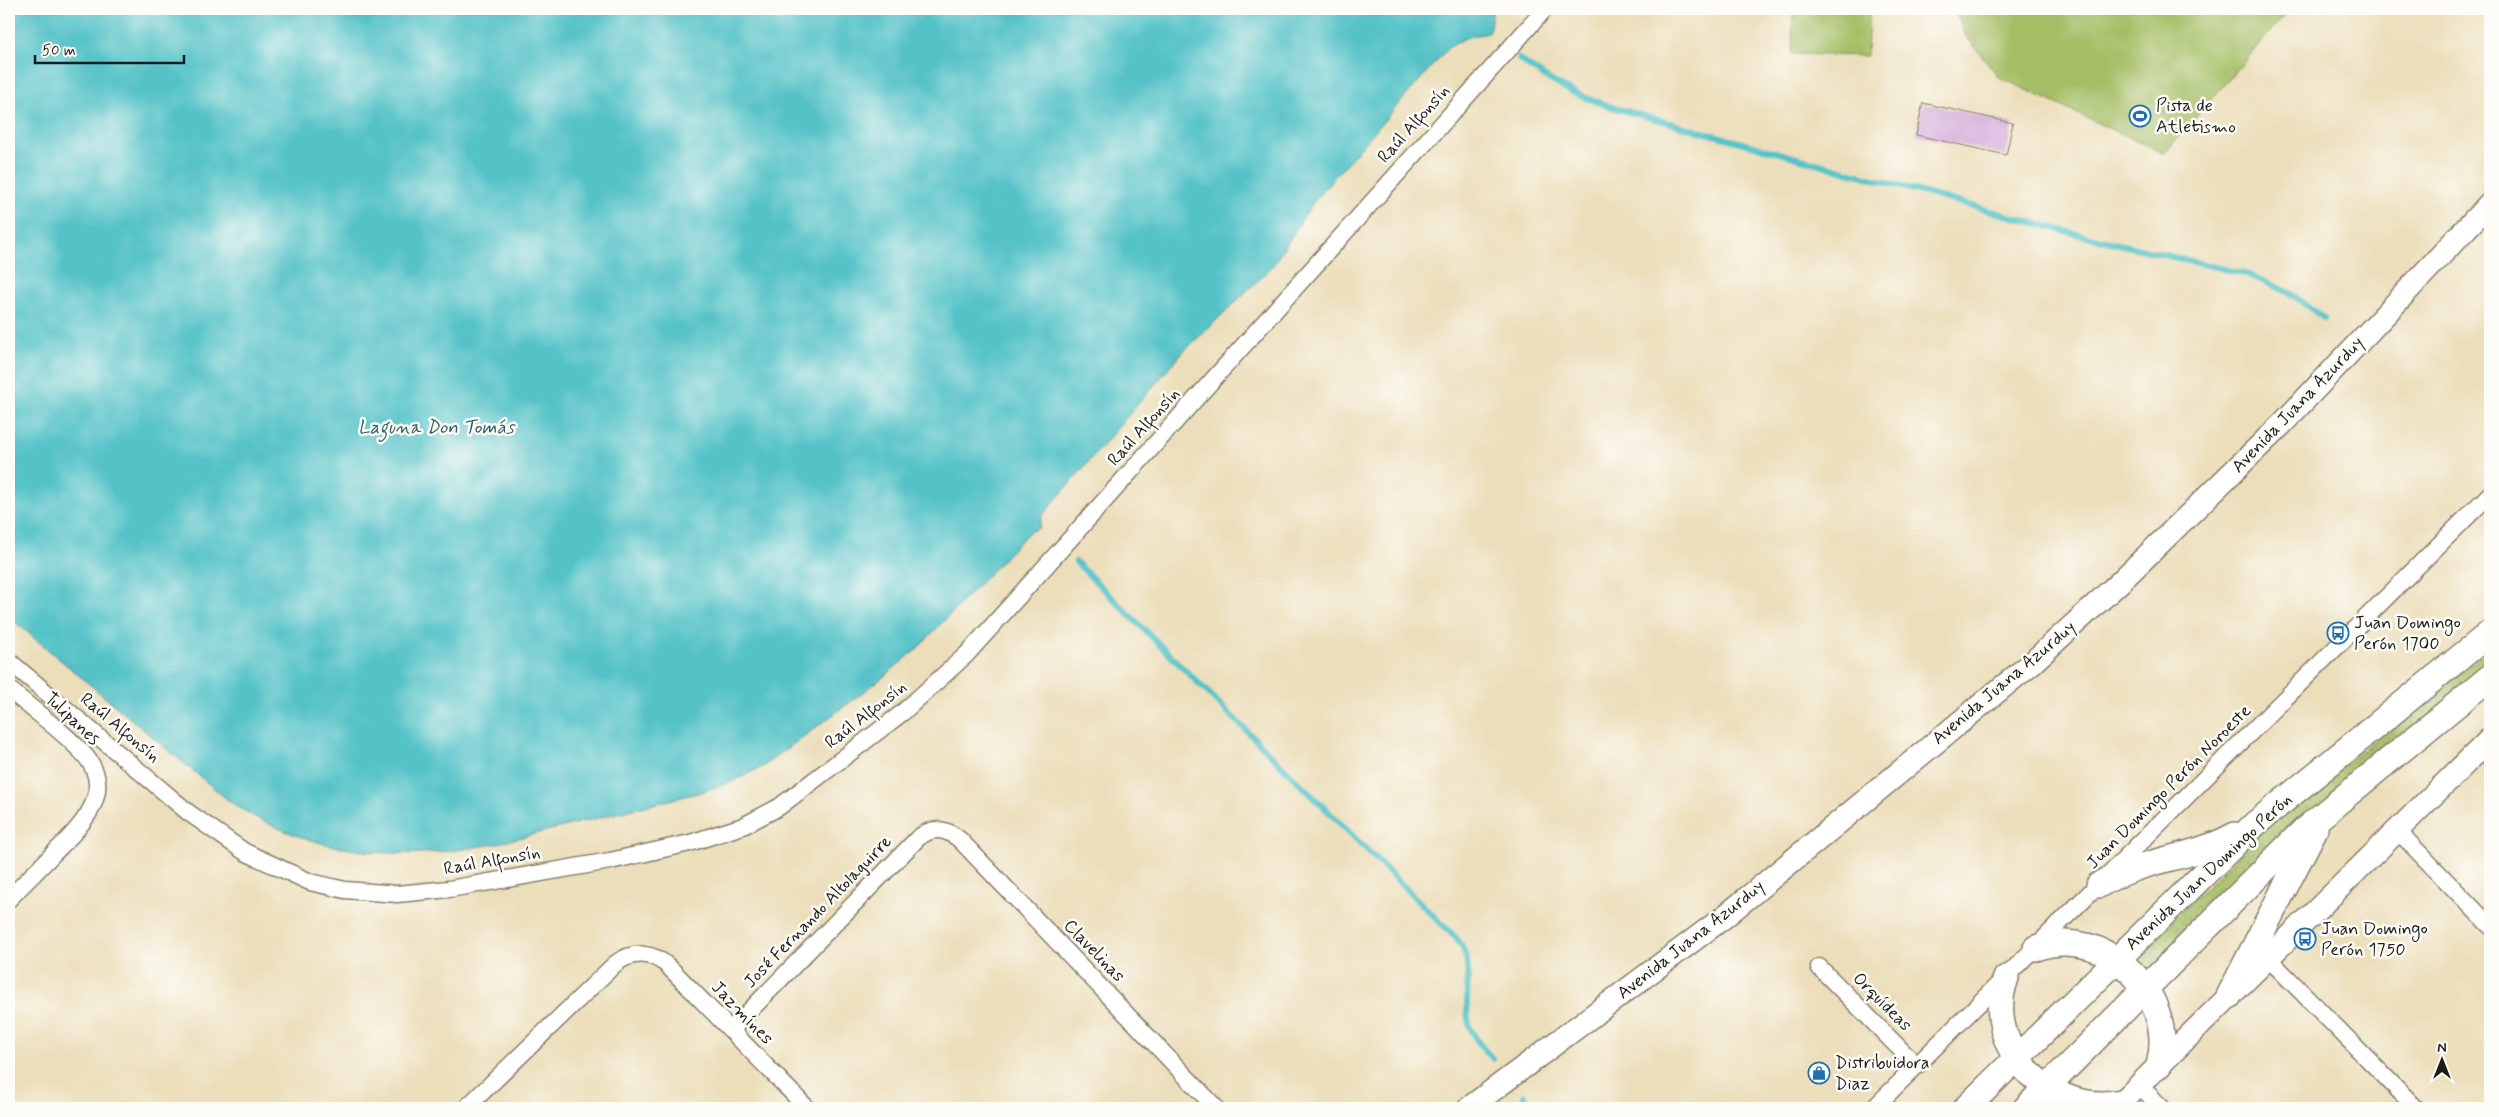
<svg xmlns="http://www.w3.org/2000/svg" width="2499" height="1117" viewBox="0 0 2499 1117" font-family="Mynerve,sans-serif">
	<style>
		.green { fill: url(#green-dots); stroke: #606d40 }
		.pitch { fill: #a4be65; stroke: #606d40 }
		.water { fill: #54c2c8; stroke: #386f72 }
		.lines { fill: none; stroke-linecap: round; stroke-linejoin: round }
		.stream { stroke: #54c2c8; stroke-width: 6 }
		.building { fill: #d0a6d8 }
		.street-casing { stroke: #847d6b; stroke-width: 19 }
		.secondary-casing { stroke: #847d6b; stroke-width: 25 }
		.primary-casing { stroke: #847d6b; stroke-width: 28 }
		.street { stroke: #fff; stroke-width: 16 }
		.secondary { stroke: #fff; stroke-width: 22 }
		.primary { stroke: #fff; stroke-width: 25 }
		.labels { text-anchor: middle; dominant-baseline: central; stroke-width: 5; stroke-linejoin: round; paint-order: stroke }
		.poi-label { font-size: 18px; fill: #1c1c1c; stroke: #fdfcf7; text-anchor: start }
		.street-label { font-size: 18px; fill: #1c1c1c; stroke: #fdfcf7 }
		.water-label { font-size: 19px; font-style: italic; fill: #325e61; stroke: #fdfcf7 }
	</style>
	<defs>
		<pattern id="green-dots" width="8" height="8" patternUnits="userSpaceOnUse" patternTransform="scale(1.25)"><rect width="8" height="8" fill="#a4be65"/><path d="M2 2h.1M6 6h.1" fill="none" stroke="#859a52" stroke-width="1.8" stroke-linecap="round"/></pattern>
	</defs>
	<rect width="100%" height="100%" fill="#fdfcf7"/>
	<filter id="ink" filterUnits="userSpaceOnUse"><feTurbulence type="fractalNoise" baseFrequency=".02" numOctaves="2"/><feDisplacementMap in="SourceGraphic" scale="10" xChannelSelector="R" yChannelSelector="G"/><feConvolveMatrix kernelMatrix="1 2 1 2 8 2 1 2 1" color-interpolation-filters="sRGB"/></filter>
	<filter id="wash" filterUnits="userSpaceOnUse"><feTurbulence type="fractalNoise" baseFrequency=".0096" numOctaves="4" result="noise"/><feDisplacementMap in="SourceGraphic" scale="20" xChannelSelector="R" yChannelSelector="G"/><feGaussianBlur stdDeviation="1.12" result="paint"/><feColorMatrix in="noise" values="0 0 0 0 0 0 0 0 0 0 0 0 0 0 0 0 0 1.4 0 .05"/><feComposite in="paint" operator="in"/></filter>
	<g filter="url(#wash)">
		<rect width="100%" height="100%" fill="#ecdeba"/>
		<path class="green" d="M2490,649V667L2147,972L2135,962V956L2282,813Z"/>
		<g class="pitch">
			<path d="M1793,9H1869L1867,56L1792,54Z"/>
			<path d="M1954,9H2290L2164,154L1999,77L1966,36Z"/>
		</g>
		<path class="water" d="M9,9H1493L1489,33L1467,37L1448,48L1330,182L1312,204L1271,268L1181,354L1042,516L1039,528L1029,532L916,650L881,679L764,766L733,781L701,792L503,842C407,863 313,858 229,801L9,617Z"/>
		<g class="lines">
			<g class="stream">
				<path d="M1519,59C1551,83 1577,96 1615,108L2068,232L2249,275L2290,293L2324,318"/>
				<path d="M1076,562L1459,941C1476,968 1462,996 1469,1024C1473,1038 1484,1049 1493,1059"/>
				<path d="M1524,1096L1534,1108"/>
			</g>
		</g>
		<g id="blocks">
			<path class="building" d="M1923,103L2013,123L2006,155L1916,135Z"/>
		</g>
	</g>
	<g filter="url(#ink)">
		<use href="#blocks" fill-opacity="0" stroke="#847d6b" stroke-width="1"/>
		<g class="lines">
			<g class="street-casing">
				<g id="street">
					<path d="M9,661L189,813L245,852L310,882L345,890L397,894L449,889L610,861L690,843L743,826L779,807L902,713L967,654L1545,9"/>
					<path d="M9,689C31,709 69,735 87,758C116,795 77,830 52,855C38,870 23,884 9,899"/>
					<path d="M2397,830L2490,926"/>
					<path d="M2268,958L2416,1108"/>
					<path d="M1819,967L1917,1066"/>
					<path d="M731,1030L918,838C933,826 946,828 960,840L1216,1108"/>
					<path d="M2139,1085L2162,1108"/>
					<path d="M466,1108L615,964C633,950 653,952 669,967L807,1108"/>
					<path d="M1874,1108L2490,494"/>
				</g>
			</g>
			<g class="secondary-casing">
				<g id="secondary">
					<path d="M1469,1108L1723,918L2033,662L2120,582L2283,423L2490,203"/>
					<path d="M2116,1108L2490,739"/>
				</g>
			</g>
			<g class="primary-casing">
				<g id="primary">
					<path d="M2099,885C2140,859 2193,859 2235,835"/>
					<path d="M2036,948C2105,923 2178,996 2159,1065"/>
					<path d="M2006,978C1980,1048 2052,1117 2122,1102"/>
					<path d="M2229,996L2315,829"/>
					<path d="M1966,1108L2255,824L2490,633"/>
					<path d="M2026,1108L2303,831L2490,677"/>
				</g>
			</g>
			<use href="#street" class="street"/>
			<use href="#secondary" class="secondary"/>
			<use href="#primary" class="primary"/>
		</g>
	</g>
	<defs>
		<g id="stadium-ring" transform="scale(1.125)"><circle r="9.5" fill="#fdfcf7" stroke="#1f6fb2" stroke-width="1.5"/><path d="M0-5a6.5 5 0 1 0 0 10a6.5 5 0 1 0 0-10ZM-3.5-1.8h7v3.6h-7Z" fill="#1f6fb2"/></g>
		<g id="bus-ring" transform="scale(1.125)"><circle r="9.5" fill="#fdfcf7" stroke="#1f6fb2" stroke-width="1.5"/><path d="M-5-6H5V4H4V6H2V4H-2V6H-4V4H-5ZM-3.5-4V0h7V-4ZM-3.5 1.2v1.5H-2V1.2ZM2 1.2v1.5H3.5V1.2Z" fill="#1f6fb2"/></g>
		<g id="shop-ring" transform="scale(1.125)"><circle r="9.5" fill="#fdfcf7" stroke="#1f6fb2" stroke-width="1.5"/><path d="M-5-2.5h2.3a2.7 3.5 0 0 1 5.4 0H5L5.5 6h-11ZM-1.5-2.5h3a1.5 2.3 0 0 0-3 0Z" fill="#1f6fb2"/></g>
	</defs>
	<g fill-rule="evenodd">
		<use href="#stadium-ring" x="2140" y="116"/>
		<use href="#bus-ring" x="2338" y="633"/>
		<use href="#bus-ring" x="2305" y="939"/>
		<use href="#shop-ring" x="1819" y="1073"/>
	</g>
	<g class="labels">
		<g class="poi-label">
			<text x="2156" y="106">Pista de<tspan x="2156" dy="21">Atletismo</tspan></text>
			<text x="2354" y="623">Juan Domingo<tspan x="2354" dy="21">Perón 1700</tspan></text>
			<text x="2321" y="929">Juan Domingo<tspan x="2321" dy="21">Perón 1750</tspan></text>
			<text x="1835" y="1063">Distribuidora<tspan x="1835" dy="21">Diaz</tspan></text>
		</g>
		<g class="street-label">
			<text transform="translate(1414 124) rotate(-48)">Raúl Alfonsín</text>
			<text transform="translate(2298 405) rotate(-46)">Avenida Juana Azurduy</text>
			<text transform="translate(1144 427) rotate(-48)">Raúl Alfonsín</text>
			<text transform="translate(2004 683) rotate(-40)">Avenida Juana Azurduy</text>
			<text transform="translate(866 715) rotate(-38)">Raúl Alfonsín</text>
			<text transform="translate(72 719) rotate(43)">Tulipanes</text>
			<text transform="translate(120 728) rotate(40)">Raúl Alfonsín</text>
			<text transform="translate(2169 787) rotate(-45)">Juan Domingo Perón Noroeste</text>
			<text transform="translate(492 861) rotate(-10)">Raúl Alfonsín</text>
			<text transform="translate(2209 872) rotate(-43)">Avenida Juan Domingo Perón</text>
			<text transform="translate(818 912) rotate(-46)">José Fernando Altolaguirre</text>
			<text transform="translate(1691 940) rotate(-38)">Avenida Juana Azurduy</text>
			<text transform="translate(1094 951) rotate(46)">Clavelinas</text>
			<text transform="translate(1882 1002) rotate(45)">Orquídeas</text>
			<text transform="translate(742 1013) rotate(46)">Jazmínes</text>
		</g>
		<g class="water-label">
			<text x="436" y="427">Laguna Don Tomás</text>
		</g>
	</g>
	<rect width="2499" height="1117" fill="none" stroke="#fdfcf7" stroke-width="30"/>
	<g transform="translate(2442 1060)" stroke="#fdfcf7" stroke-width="4" paint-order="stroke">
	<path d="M0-4L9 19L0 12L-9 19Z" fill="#1c1c1c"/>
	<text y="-8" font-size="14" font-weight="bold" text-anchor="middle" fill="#1c1c1c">N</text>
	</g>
	<path d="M35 55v8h149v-8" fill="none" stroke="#1c1c1c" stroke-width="2.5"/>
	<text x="42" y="55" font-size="15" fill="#1c1c1c" stroke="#fdfcf7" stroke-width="4" paint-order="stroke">50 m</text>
</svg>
